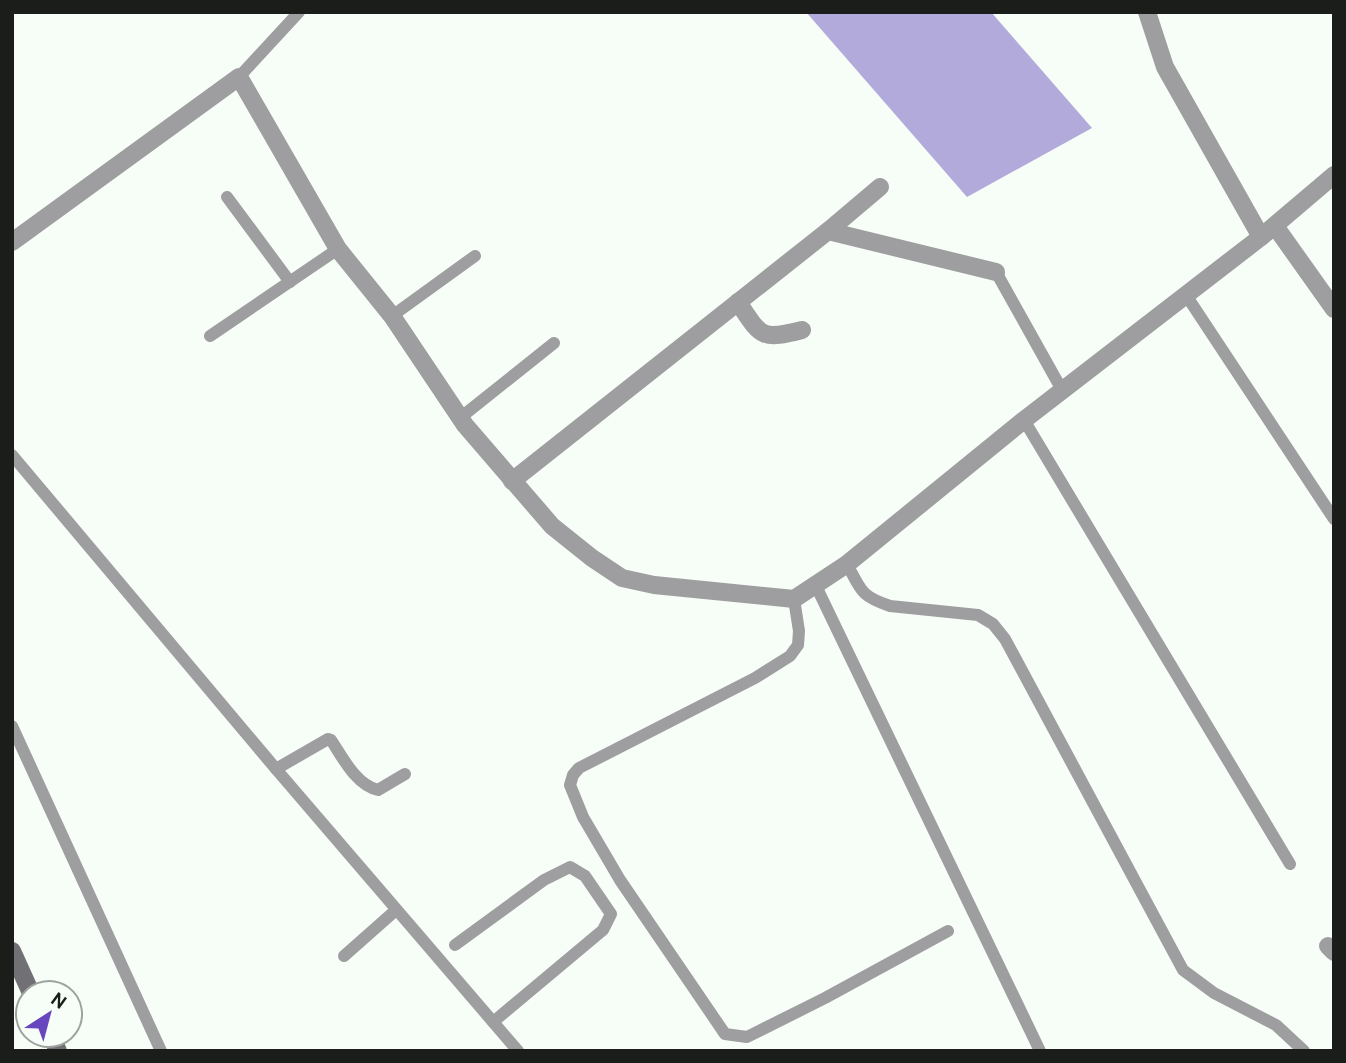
<svg xmlns="http://www.w3.org/2000/svg" width="1346" height="1063" viewBox="0 0 1346 1063" font-family="Cabin,sans-serif">
	<style>
		.water { fill: #b1aada }
		.lines { fill: none; stroke-linecap: round; stroke-linejoin: round }
		.service { stroke: #9e9da0; stroke-width: 12 }
		.minor { stroke: #9e9da0; stroke-width: 18 }
		.secondary { stroke: #717175; stroke-width: 18 }
	</style>
	<rect width="100%" height="100%" fill="#f7fdf7"/>
	<path class="water" d="M806,12H991L1092,128L967,197Z"/>
	<g class="lines">
		<g class="service">
			<path d="M239,77L299,12"/>
			<path d="M227,197L290,282"/>
			<path d="M996,272L1062,390"/>
			<path d="M1186,295L1334,519"/>
			<path d="M392,316L475,256"/>
			<path d="M210,336L338,249"/>
			<path d="M460,418L554,343"/>
			<path d="M1024,420L1290,864"/>
			<path d="M12,455L276,769L518,1051"/>
			<path d="M847,564C861,590 860,596 890,606L978,615L993,624L1005,639L1183,970L1214,993L1276,1025L1304,1051"/>
			<path d="M816,586L1040,1051"/>
			<path d="M794,599L799,631L798,645L790,656L755,678L579,768L573,775L570,785L583,817L620,880L725,1034L747,1037L825,998L948,931"/>
			<path d="M12,726L161,1051"/>
			<path d="M276,769L328,739L331,740C343,758 356,785 378,790L405,774"/>
			<path d="M455,945L544,880L570,867L585,876L611,914L603,930L493,1022"/>
			<path d="M344,956L396,910"/>
		</g>
		<g class="minor">
			<path d="M1147,12L1165,67L1261,237"/>
			<path d="M1275,226L1334,309"/>
			<path d="M828,231L996,272"/>
			<path d="M12,242L239,77L338,249L392,316L465,425L552,526L592,558L622,578L654,585L794,599L847,564L1024,420L1261,237L1334,175"/>
			<path d="M738,302C761,336 760,341 802,330"/>
			<path d="M512,481L828,231L880,187"/>
			<path d="M1328,946L1334,952"/>
		</g>
		<g class="secondary">
			<path d="M12,951L31,993"/>
			<path d="M51,1035L58,1051"/>
		</g>
	</g>
	<rect width="1346" height="1063" fill="none" stroke="#1b1d1b" stroke-width="28"/>
	<g transform="translate(49 1014) rotate(36)"><circle r="33" fill="#f7fdf7" stroke="#9fa39f" stroke-width="2"/>
	<path d="M0-5L12 26L0 18L-12 26Z" fill="#6846bf"/>
	<text y="-10" font-size="19" font-weight="bold" text-anchor="middle" fill="#1b1d1b">N</text>
	</g>
</svg>
